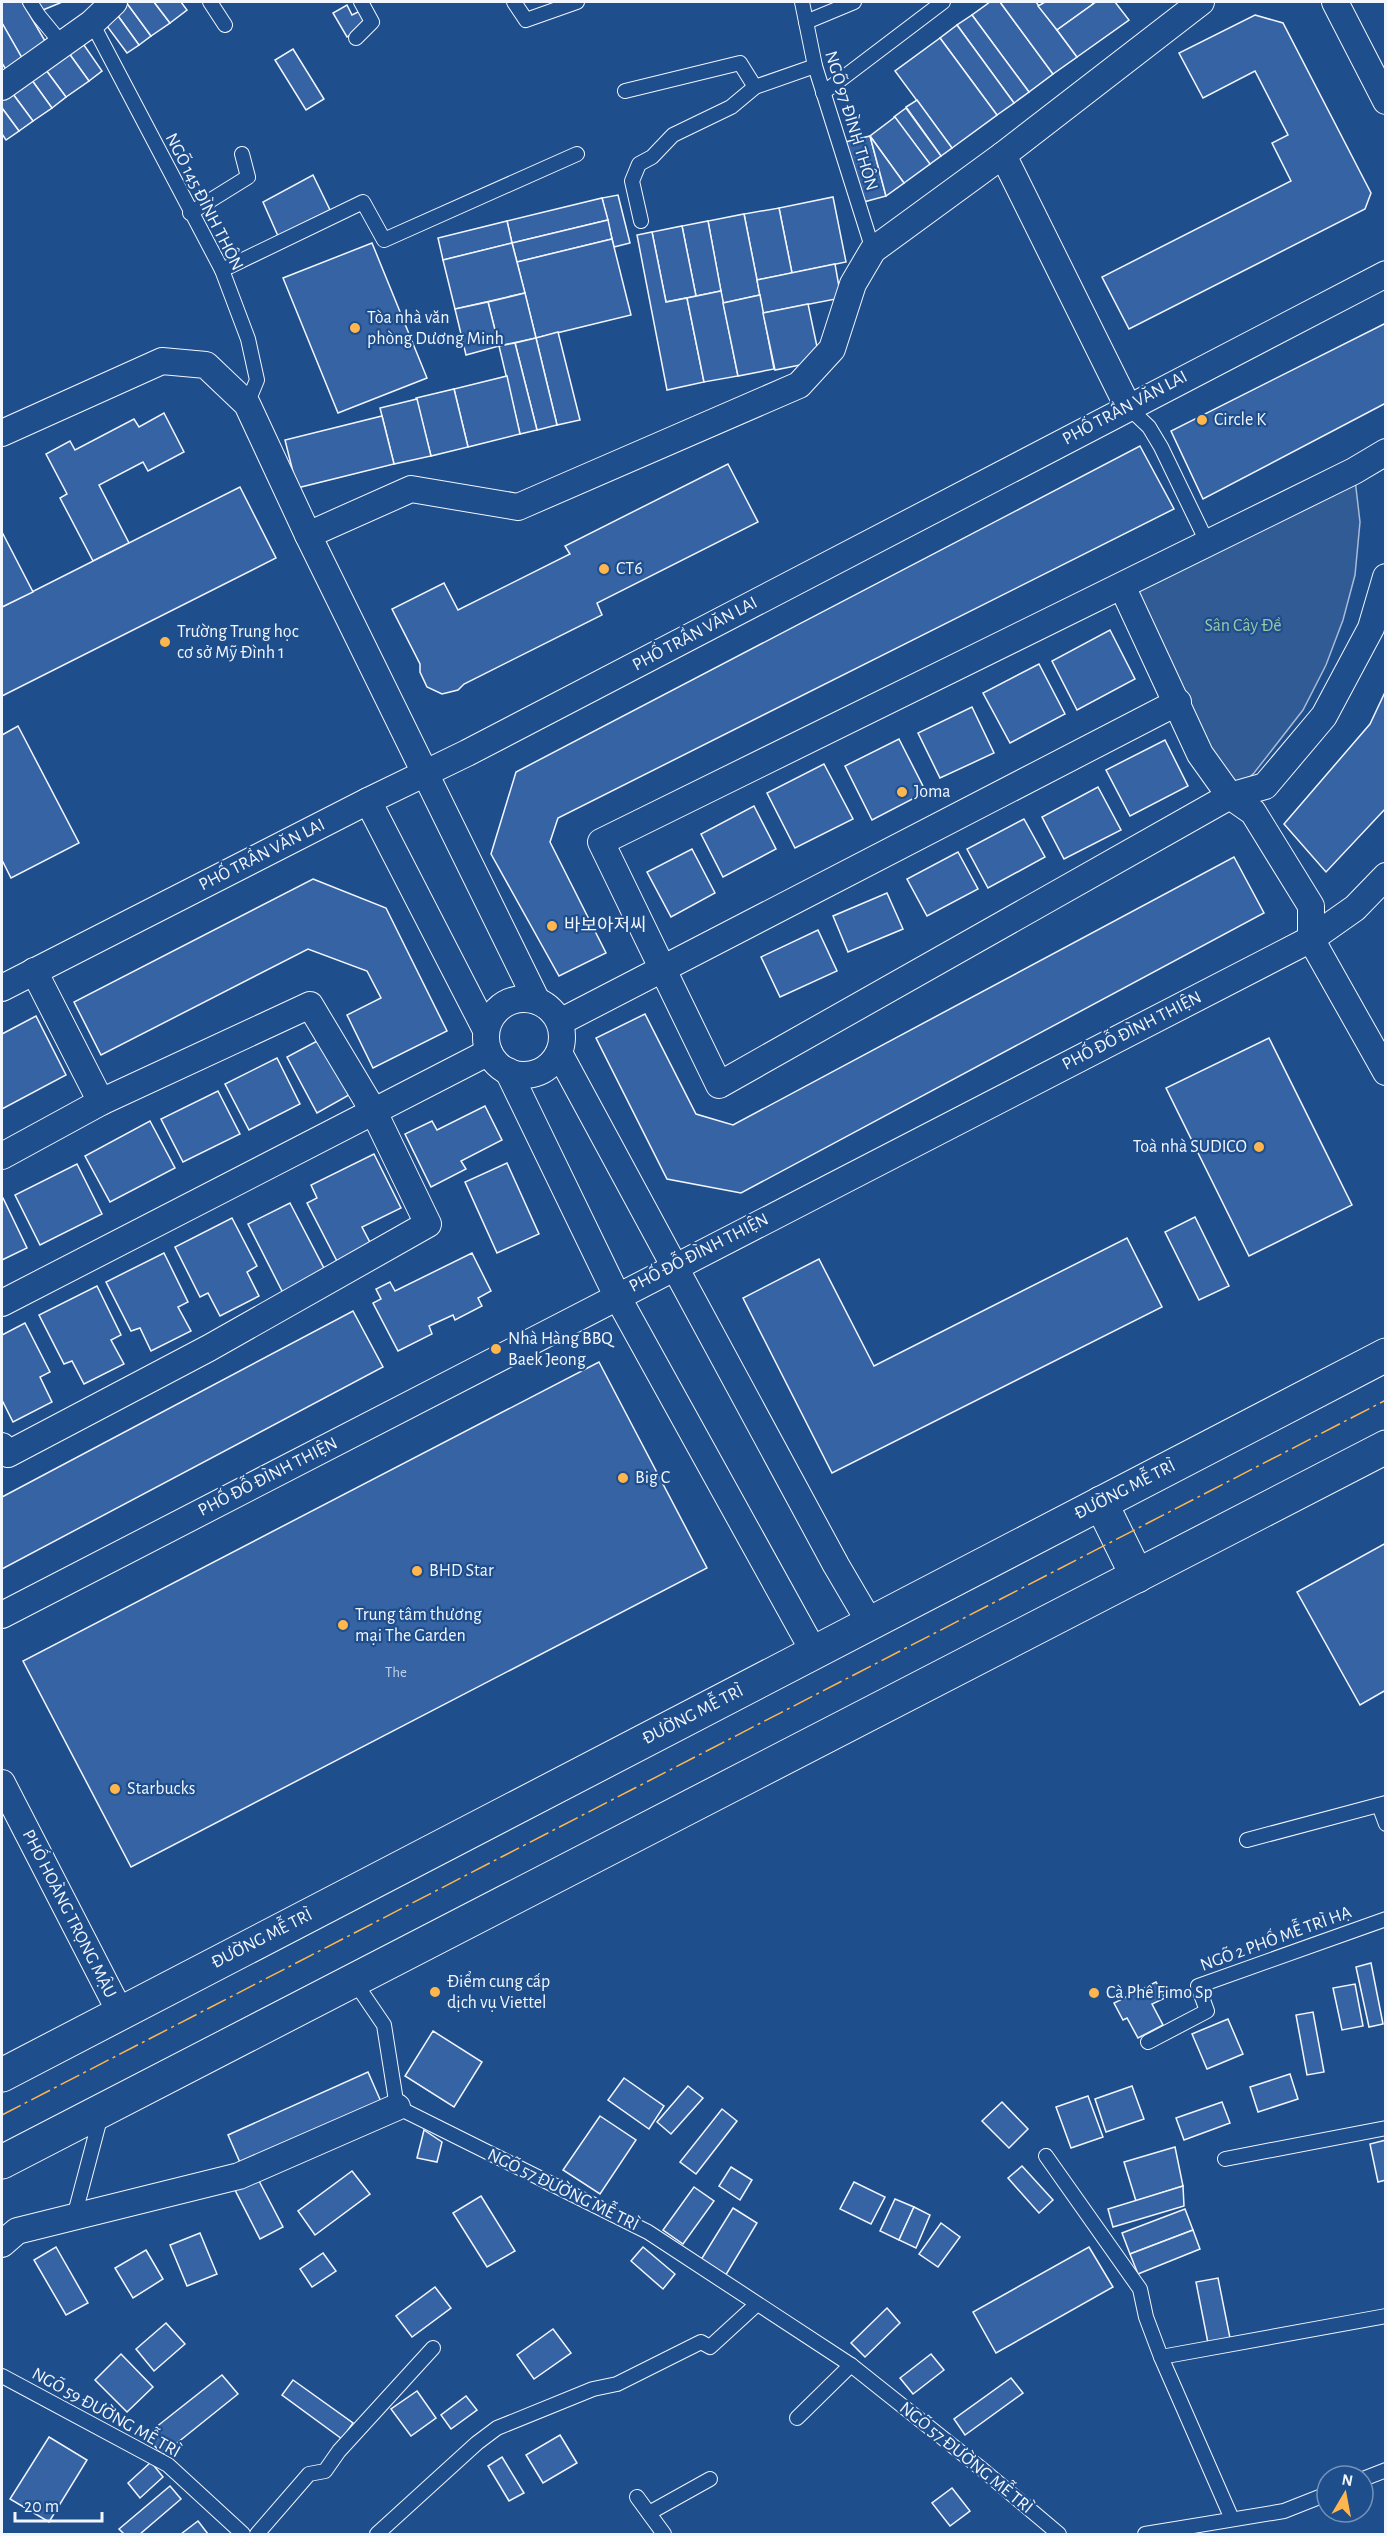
<svg xmlns="http://www.w3.org/2000/svg" width="1387" height="2536" viewBox="0 0 1387 2536" font-family="'Alegreya Sans','Noto Sans KR',sans-serif">
	<style>
		.built { fill: #305b95; stroke: #a8bbd7; stroke-width: 1.5 }
		.building { fill: #3563a3; stroke: #f2f6ff; stroke-width: 1.5 }
		.lines { fill: none; stroke-linecap: round; stroke-linejoin: round }
		.lane-casing { stroke: #f2f6ff; stroke-width: 16 }
		.street-casing { stroke: #f2f6ff; stroke-width: 28 }
		.secondary-casing { stroke: #f2f6ff; stroke-width: 35 }
		.lane { stroke: #1f4e8c; stroke-width: 14 }
		.street { stroke: #1f4e8c; stroke-width: 26 }
		.secondary { stroke: #1f4e8c; stroke-width: 33 }
		.power { stroke: #ffb74d; stroke-width: 1.5; stroke-dasharray: 21 4.5 3 4.5; stroke-linecap: butt }
		.poi-dot { fill: #ffb74d; stroke: #1f4e8c; stroke-width: 2 }
		.labels { text-anchor: middle; dominant-baseline: central; stroke-width: 4.5; stroke-linejoin: round; paint-order: stroke }
		.number-label { font-size: 15px; fill: #c3d1e8 }
		.street-label { font-size: 18px; fill: #f2f6ff; stroke: #1f4e8c }
		.poi-label { font-size: 18px; fill: #f2f6ff; stroke: #1f4e8c; text-anchor: start }
		.park-label { font-size: 18px; fill: #97c8a6; stroke: #1f4e8c }
	</style>
	<rect width="100%" height="100%" fill="#1f4e8c"/>
	<path class="built" d="M1354,471L1360,522L1355,575L1343,620L1326,665L1303,710L1254,773L1230,796L1122,586Z"/>
	<g class="building">
		<path d="M2,2H22L51,51L26,65L2,23Z"/>
		<path d="M33,2H59L60,3L38,12Z"/>
		<path d="M126,2L151,36L139,45L113,9Z"/>
		<path d="M126,2H154L170,23L151,36Z"/>
		<path d="M154,2H181L187,10L170,23Z"/>
		<path d="M990,2H1000L1053,74L1029,92L972,15Z"/>
		<path d="M1000,2H1036L1077,57L1053,74Z"/>
		<path d="M1045,2H1092L1093,4L1057,30L1038,6Z"/>
		<path d="M1096,2H1115L1129,20L1077,57L1057,30Z"/>
		<path d="M347,5L352,15L364,9L370,21L347,37L333,13Z"/>
		<path d="M113,9L139,45L127,53L101,18Z"/>
		<path d="M972,15L1029,92L1014,103L957,25Z"/>
		<path d="M1255,15L1283,23L1371,193L1365,209L1129,329L1102,277L1291,181L1272,143L1288,135L1255,71L1203,98L1179,53Z"/>
		<path d="M2,23L26,65L9,75L2,63Z"/>
		<path d="M957,25L1014,103L997,115L940,38Z"/>
		<path d="M77,35L102,71L89,81L63,45Z"/>
		<path d="M940,38L997,115L952,148L895,71Z"/>
		<path d="M63,45L89,81L66,97L40,62Z"/>
		<path d="M293,49L324,99L306,110L275,60Z"/>
		<path d="M40,62L66,97L52,108L26,72Z"/>
		<path d="M26,72L52,108L33,121L7,86Z"/>
		<path d="M7,86L33,121L19,131L2,108V89Z"/>
		<path d="M917,100L952,148L941,156L906,107Z"/>
		<path d="M2,108L19,131L6,140L2,134Z"/>
		<path d="M906,108L941,156L930,164L894,117Z"/>
		<path d="M895,117L930,164L904,183L870,136Z"/>
		<path d="M870,136L886,196L860,203L841,143Z"/>
		<path d="M870,136L904,183L886,196Z"/>
		<path d="M313,175L330,210L278,236L263,202Z"/>
		<path d="M618,195L630,243L614,247L602,198Z"/>
		<path d="M833,197L846,262L792,273L779,208Z"/>
		<path d="M602,198L608,220L512,243L507,221Z"/>
		<path d="M779,208L792,273L757,280L744,214Z"/>
		<path d="M744,214L760,295L723,303L708,221Z"/>
		<path d="M608,220L612,239L517,262L512,243Z"/>
		<path d="M507,221L512,243L443,260L438,238Z"/>
		<path d="M708,221L721,291L696,296L682,226Z"/>
		<path d="M682,226L696,296L666,302L652,232Z"/>
		<path d="M652,232L666,302L687,298L704,382L667,390L637,235Z"/>
		<path d="M612,239L631,315L536,338L517,262Z"/>
		<path d="M372,243L427,378L338,413L283,278Z"/>
		<path d="M512,243L525,293L455,309L443,260Z"/>
		<path d="M835,264L841,298L763,313L757,280Z"/>
		<path d="M721,291L738,376L704,382L687,298Z"/>
		<path d="M525,293L536,338L499,346L488,302Z"/>
		<path d="M760,295L774,369L738,376L723,303Z"/>
		<path d="M488,302L499,346L466,355L455,309Z"/>
		<path d="M808,304L820,361L775,370L763,313Z"/>
		<path d="M1386,323V403L1203,499L1171,431Z"/>
		<path d="M558,332L580,420L557,425L536,338Z"/>
		<path d="M536,338L557,425L537,430L515,343Z"/>
		<path d="M515,343L537,430L520,434L499,346Z"/>
		<path d="M507,376L520,434L468,447L454,389Z"/>
		<path d="M454,389L468,447L431,456L416,398Z"/>
		<path d="M417,399L431,456L394,464L380,408Z"/>
		<path d="M164,413L184,452L148,471L143,462L99,485L129,543L93,561L60,498L67,494L46,454L70,441L75,450L134,419L139,427Z"/>
		<path d="M382,416L394,464L297,488L285,440Z"/>
		<path d="M1140,446L1174,509L558,818L550,842L606,953L559,976L491,854L516,772Z"/>
		<path d="M728,464L758,522L597,603L602,615L464,684L458,690L442,694L427,687L420,672V664L392,609L444,583L458,610L570,554L565,546Z"/>
		<path d="M240,487L276,558L2,696V607Z"/>
		<path d="M2,532L33,592L2,607Z"/>
		<path d="M1110,630L1135,679L1077,710L1052,661Z"/>
		<path d="M1039,664L1065,714L1010,743L983,693Z"/>
		<path d="M1386,690V808L1326,872L1284,824L1370,724Z"/>
		<path d="M972,707L994,753L940,778L918,733Z"/>
		<path d="M18,726L79,843L11,878L2,860V735Z"/>
		<path d="M899,739L926,792L872,820L845,766Z"/>
		<path d="M1165,740L1188,786L1130,816L1106,770Z"/>
		<path d="M824,764L853,819L795,848L767,793Z"/>
		<path d="M1098,787L1121,830L1064,859L1042,817Z"/>
		<path d="M754,806L776,849L723,877L701,834Z"/>
		<path d="M1024,819L1045,857L988,888L967,849Z"/>
		<path d="M692,849L715,893L671,917L647,872Z"/>
		<path d="M958,852L978,889L927,916L907,879Z"/>
		<path d="M1234,857L1264,913L741,1193L667,1179L596,1038L645,1014L696,1114L733,1125Z"/>
		<path d="M313,879L386,908L447,1031L373,1068L347,1015L381,998L367,971L308,949L101,1055L74,1002Z"/>
		<path d="M887,893L903,929L848,952L833,916Z"/>
		<path d="M818,930L837,971L780,997L761,957Z"/>
		<path d="M36,1016L66,1075L2,1109V1034Z"/>
		<path d="M1269,1038L1352,1205L1249,1256L1166,1088Z"/>
		<path d="M319,1040L349,1095L317,1113L287,1057Z"/>
		<path d="M277,1058L300,1104L249,1130L225,1084Z"/>
		<path d="M218,1091L240,1134L183,1162L161,1119Z"/>
		<path d="M485,1106L502,1140L461,1161L466,1169L431,1187L405,1134L432,1121L437,1130Z"/>
		<path d="M150,1121L175,1168L110,1202L85,1156Z"/>
		<path d="M374,1154L401,1208L362,1227L374,1250L340,1267L307,1203L317,1198L311,1185Z"/>
		<path d="M507,1163L539,1234L497,1253L465,1182Z"/>
		<path d="M77,1164L102,1214L40,1245L15,1195Z"/>
		<path d="M2,1198H3L27,1248L2,1260Z"/>
		<path d="M290,1203L326,1272L283,1293L248,1224Z"/>
		<path d="M1195,1217L1229,1286L1199,1300L1165,1232Z"/>
		<path d="M232,1218L257,1266L247,1272L259,1296L220,1316L208,1293L200,1297L175,1247Z"/>
		<path d="M1127,1238L1162,1307L832,1473L743,1298L819,1259L874,1366Z"/>
		<path d="M164,1253L188,1302L178,1307L191,1331L151,1351L140,1328L131,1331L106,1282Z"/>
		<path d="M472,1253L491,1291L478,1298L482,1306L455,1320L453,1315L429,1326L432,1334L398,1351L373,1303L381,1299L376,1289L390,1282L395,1291Z"/>
		<path d="M97,1286L121,1335L111,1340L124,1364L84,1384L72,1361L64,1364L39,1315Z"/>
		<path d="M353,1311L383,1367L2,1569V1497Z"/>
		<path d="M25,1323L50,1372L40,1377L52,1402L13,1422L2,1400V1335Z"/>
		<path d="M599,1362L707,1568L131,1867L23,1661Z"/>
		<path d="M1386,1543V1690L1360,1705L1297,1592Z"/>
		<path d="M1371,1963L1383,2024L1369,2027L1356,1967Z"/>
		<path d="M1156,1982L1165,1998L1152,2004L1163,2025L1138,2038L1127,2018L1123,2020L1114,2003Z"/>
		<path d="M1355,1984L1363,2026L1342,2030L1333,1988Z"/>
		<path d="M1313,2012L1324,2072L1307,2075L1296,2015Z"/>
		<path d="M1228,2019L1243,2054L1207,2069L1192,2034Z"/>
		<path d="M433,2031L482,2062L454,2107L405,2076Z"/>
		<path d="M368,2072L382,2104L242,2167L228,2135Z"/>
		<path d="M1290,2074L1298,2099L1258,2112L1250,2087Z"/>
		<path d="M624,2078L664,2106L649,2129L608,2100Z"/>
		<path d="M688,2086L703,2098L671,2134L657,2122Z"/>
		<path d="M1132,2086L1144,2119L1106,2132L1095,2099Z"/>
		<path d="M1088,2096L1103,2137L1071,2148L1056,2107Z"/>
		<path d="M1002,2102L1028,2129L1009,2148L982,2121Z"/>
		<path d="M1222,2102L1230,2123L1184,2140L1176,2118Z"/>
		<path d="M722,2109L737,2121L696,2174L680,2162Z"/>
		<path d="M600,2116L636,2140L600,2194L563,2170Z"/>
		<path d="M424,2130L442,2142L437,2162L417,2158Z"/>
		<path d="M1386,2140V2180L1378,2182L1370,2144Z"/>
		<path d="M1175,2147L1183,2186L1136,2201L1124,2162Z"/>
		<path d="M1022,2166L1053,2200L1039,2213L1008,2178Z"/>
		<path d="M731,2167L752,2180L740,2200L719,2186Z"/>
		<path d="M352,2171L370,2194L315,2235L298,2211Z"/>
		<path d="M258,2179L283,2227L260,2239L235,2190Z"/>
		<path d="M854,2182L885,2197L871,2224L840,2209Z"/>
		<path d="M1183,2186L1184,2206L1113,2227L1108,2209Z"/>
		<path d="M694,2187L714,2201L683,2244L663,2230Z"/>
		<path d="M481,2196L515,2251L487,2267L453,2213Z"/>
		<path d="M895,2199L914,2207L899,2240L880,2231Z"/>
		<path d="M914,2207L930,2215L916,2248L899,2240Z"/>
		<path d="M733,2208L757,2223L724,2278L699,2263Z"/>
		<path d="M1185,2209L1193,2230L1130,2254L1122,2233Z"/>
		<path d="M941,2223L960,2237L938,2267L919,2254Z"/>
		<path d="M1193,2230L1200,2249L1138,2274L1130,2254Z"/>
		<path d="M200,2233L217,2274L187,2286L170,2245Z"/>
		<path d="M56,2247L88,2303L66,2315L34,2260Z"/>
		<path d="M643,2247L675,2274L663,2289L631,2261Z"/>
		<path d="M1089,2247L1113,2287L996,2353L973,2312Z"/>
		<path d="M146,2250L163,2279L133,2298L115,2268Z"/>
		<path d="M323,2253L336,2271L312,2287L300,2269Z"/>
		<path d="M1218,2278L1230,2338L1208,2343L1196,2282Z"/>
		<path d="M435,2287L451,2308L412,2337L396,2316Z"/>
		<path d="M887,2308L900,2323L865,2357L851,2343Z"/>
		<path d="M166,2323L185,2344L154,2371L136,2349Z"/>
		<path d="M553,2329L571,2353L534,2379L517,2355Z"/>
		<path d="M121,2354L153,2387L127,2412L95,2380Z"/>
		<path d="M931,2354L944,2370L913,2394L900,2378Z"/>
		<path d="M222,2375L238,2394L162,2455L146,2435Z"/>
		<path d="M1011,2378L1023,2393L965,2435L954,2419Z"/>
		<path d="M293,2380L353,2423L342,2439L282,2395Z"/>
		<path d="M417,2391L436,2418L411,2436L391,2409Z"/>
		<path d="M466,2396L477,2410L451,2429L441,2415Z"/>
		<path d="M560,2435L577,2463L543,2483L526,2455Z"/>
		<path d="M49,2437L87,2460L49,2522L10,2499Z"/>
		<path d="M502,2457L524,2493L509,2501L488,2466Z"/>
		<path d="M151,2462L163,2477L140,2498L128,2483Z"/>
		<path d="M170,2486L181,2499L140,2534H124L119,2529Z"/>
		<path d="M952,2488L970,2511L950,2526L932,2503Z"/>
		<path d="M198,2521L208,2534H181Z"/>
	</g>
	<g class="lines">
		<g class="lane-casing">
			<g id="lane">
				<path d="M30,2L39,16L62,44"/>
				<path d="M210,2L225,25"/>
				<path d="M514,2L526,20L577,2"/>
				<path d="M802,2L815,66L873,250"/>
				<path d="M806,22L854,2"/>
				<path d="M92,23L222,270L248,339L257,380L247,404"/>
				<path d="M356,38L372,22L361,2"/>
				<path d="M625,91L740,63L755,87"/>
				<path d="M823,93L943,2"/>
				<path d="M190,213L248,177L242,154"/>
				<path d="M641,221L632,181L639,164L652,157L673,135L731,107L755,87L815,66"/>
				<path d="M222,270L363,202L384,240L577,154"/>
				<path d="M1128,407L1149,427L1161,447L1207,542"/>
				<path d="M1379,1805L1386,1824"/>
				<path d="M1247,1840L1386,1803"/>
				<path d="M354,1981L384,2025L397,2107L648,2232L851,2365L983,2470L1059,2534"/>
				<path d="M1148,2042L1207,2011L1198,1986L1386,1919"/>
				<path d="M1046,2156L1140,2289L1146,2317L1161,2357L1232,2519"/>
				<path d="M1225,2159L1386,2128"/>
				<path d="M74,2217L101,2115"/>
				<path d="M1161,2357L1386,2316"/>
				<path d="M2,2376L168,2465L243,2534"/>
				<path d="M797,2418L851,2365"/>
				<path d="M1363,2479L1386,2470"/>
				<path d="M637,2497L664,2534"/>
				<path d="M649,2513L710,2479"/>
				<path d="M257,2534L309,2474L325,2471L339,2451L433,2348"/>
				<path d="M377,2534L477,2443L497,2428L593,2389L617,2384L701,2342L710,2347L757,2304"/>
				<path d="M1145,2534L1284,2511L1327,2494"/>
			</g>
		</g>
		<g class="street-casing">
			<g id="street">
				<path d="M1335,2L1386,101"/>
				<path d="M2,87L92,23L114,2"/>
				<path d="M1128,407L1003,155L1201,2"/>
				<path d="M2,433L162,361L206,365L247,404L308,535L537,1001"/>
				<path d="M1386,452L1354,471L601,842L719,1085L1230,796L1265,786L1324,716L1371,628L1386,577"/>
				<path d="M308,535L411,489L518,507L799,385L832,349L853,284L873,250L1003,155"/>
				<path d="M1122,586L1200,754L1230,796L1253,812L1311,906V939L1386,1072"/>
				<path d="M368,801L486,1030"/>
				<path d="M34,971L101,1102"/>
				<path d="M2,988L368,801L467,753L1386,274"/>
				<circle cx="524" cy="1037" r="38"/>
				<path d="M560,1022L1178,702"/>
				<path d="M559,1053L836,1565L870,1623"/>
				<path d="M508,1071L617,1296L814,1652"/>
				<path d="M2,1156L101,1102L310,1005L374,1112L428,1224L209,1348L8,1454L2,1446"/>
				<path d="M2,1303L489,1052"/>
				<path d="M2,1615L1311,939L1355,908L1386,876"/>
				<path d="M2,1783L120,2012"/>
				<path d="M2,2244L17,2231L239,2176L397,2107"/>
			</g>
		</g>
		<g class="secondary-casing">
			<g id="secondary">
				<path d="M1101,1503L1137,1576"/>
				<path d="M2,2075L1386,1355"/>
				<path d="M2,2162L1386,1447"/>
			</g>
		</g>
		<use href="#lane" class="lane"/>
		<use href="#street" class="street"/>
		<use href="#secondary" class="secondary"/>
		<path class="power" d="M2,2115L1386,1400"/>
	</g>
	<g class="poi-dot">
		<circle cx="355" cy="328" r="6"/>
		<circle cx="1202" cy="420" r="6"/>
		<circle cx="604" cy="569" r="6"/>
		<circle cx="165" cy="642" r="6"/>
		<circle cx="902" cy="792" r="6"/>
		<circle cx="552" cy="926" r="6"/>
		<circle cx="1259" cy="1147" r="6"/>
		<circle cx="496" cy="1349" r="6"/>
		<circle cx="623" cy="1478" r="6"/>
		<circle cx="417" cy="1571" r="6"/>
		<circle cx="343" cy="1625" r="6"/>
		<circle cx="115" cy="1789" r="6"/>
		<circle cx="435" cy="1992" r="6"/>
		<circle cx="1094" cy="1993" r="6"/>
	</g>
	<g class="labels">
		<g class="number-label">
			<text x="396" y="1672">The</text>
		</g>
		<g class="street-label">
			<text transform="translate(851 121) rotate(73)">NGÕ 97 ĐÌNH THÔN</text>
			<text transform="translate(204 202) rotate(63)">NGÕ 145 ĐÌNH THÔN</text>
			<text transform="translate(1125 408) rotate(-28)">PHỐ TRẦN VĂN LAI</text>
			<text transform="translate(695 634) rotate(-28)">PHỐ TRẦN VĂN LAI</text>
			<text transform="translate(262 855) rotate(-27)">PHỐ TRẦN VĂN LAI</text>
			<text transform="translate(1132 1031) rotate(-27)">PHỐ ĐỖ ĐÌNH THIỆN</text>
			<text transform="translate(699 1253) rotate(-27)">PHỐ ĐỖ ĐÌNH THIỆN</text>
			<text transform="translate(268 1477) rotate(-27)">PHỐ ĐỖ ĐÌNH THIỆN</text>
			<text transform="translate(1125 1490) rotate(-27)">ĐƯỜNG MỄ TRÌ</text>
			<text transform="translate(693 1715) rotate(-27)">ĐƯỜNG MỄ TRÌ</text>
			<text transform="translate(69 1914) rotate(63)">PHỐ HOÀNG TRỌNG MẬU</text>
			<text transform="translate(262 1939) rotate(-27)">ĐƯỜNG MỄ TRÌ</text>
			<text transform="translate(1276 1939) rotate(-20)">NGÕ 2 PHỐ MỄ TRÌ HẠ</text>
			<text transform="translate(563 2190) rotate(26)">NGÕ 57 ĐƯỜNG MỄ TRÌ</text>
			<text transform="translate(106 2413) rotate(29)">NGÕ 59 ĐƯỜNG MỄ TRÌ</text>
			<text transform="translate(966 2458) rotate(39)">NGÕ 57 ĐƯỜNG MỄ TRÌ</text>
		</g>
		<g class="poi-label">
			<text x="367" y="318">Tòa nhà văn<tspan x="367" dy="21">phòng Dương Minh</tspan></text>
			<text x="1214" y="420">Circle K</text>
			<text x="616" y="569">CT6</text>
			<text x="177" y="632">Trường Trung học<tspan x="177" dy="21">cơ sở Mỹ Đình 1</tspan></text>
			<text x="914" y="792">Joma</text>
			<text x="564" y="926">바보아저씨</text>
			<text x="1247" y="1147" text-anchor="end">Toà nhà SUDICO</text>
			<text x="508" y="1339">Nhà Hàng BBQ<tspan x="508" dy="21">Baek Jeong</tspan></text>
			<text x="635" y="1478">Big C</text>
			<text x="429" y="1571">BHD Star</text>
			<text x="355" y="1615">Trung tâm thương<tspan x="355" dy="21">mại The Garden</tspan></text>
			<text x="127" y="1789">Starbucks</text>
			<text x="447" y="1982">Điểm cung cấp<tspan x="447" dy="21">dịch vụ Viettel</tspan></text>
			<text x="1106" y="1993">Cà Phê Fimo Sp</text>
		</g>
		<g class="park-label">
			<text x="1243" y="626">Sân Cây Đề</text>
		</g>
	</g>
	<rect width="1387" height="2536" fill="none" stroke="#f2f6ff" stroke-width="6"/>
	<g transform="translate(1345 2494) rotate(10)"><circle r="28" fill="#1f4e8c" stroke="#7391ba" stroke-width="1.5"/>
	<path d="M0-4.5L10 22L0 15L-10 22Z" fill="#ffb74d"/>
	<text y="-9" font-size="16" font-weight="bold" text-anchor="middle" fill="#f2f6ff">N</text>
	</g>
	<path d="M15 2512v9h87v-9" fill="none" stroke="#f2f6ff" stroke-width="3"/>
	<text x="24" y="2512" font-size="18" fill="#f2f6ff" stroke="#1f4e8c" stroke-width="4.5" paint-order="stroke">20 m</text>
</svg>
